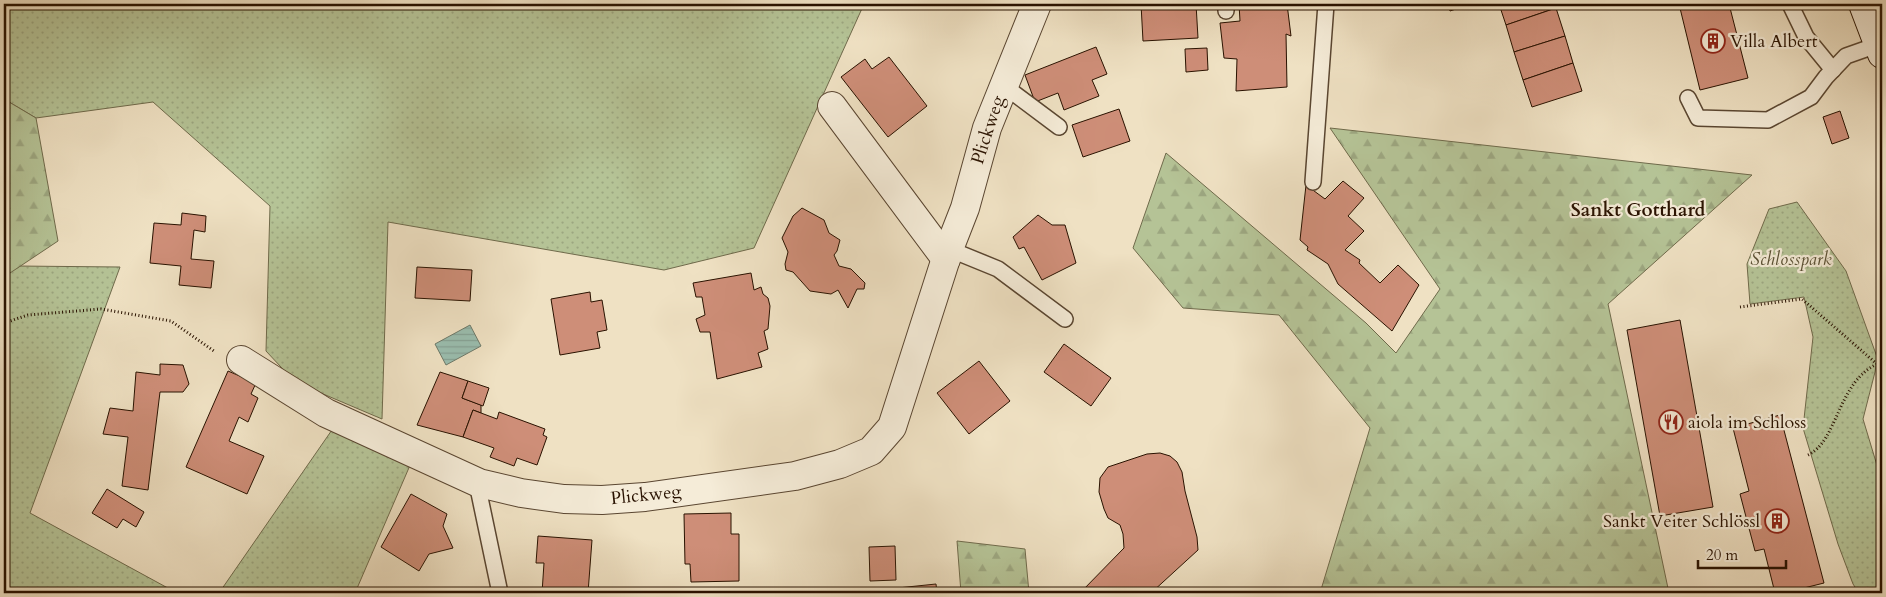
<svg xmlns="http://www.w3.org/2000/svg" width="1886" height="597" viewBox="0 0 1886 597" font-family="Cardo,serif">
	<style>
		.grass { fill: url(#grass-dots); stroke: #6f6a4b }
		.forest { fill: url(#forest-firs); stroke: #6f6a4b }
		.water { fill: url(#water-rules); stroke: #6d7969 }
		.building { fill: #ce8e78; stroke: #291200 }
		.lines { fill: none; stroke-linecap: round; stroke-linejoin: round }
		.lane-casing { stroke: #5a4631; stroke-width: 18 }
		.street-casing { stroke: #5a4631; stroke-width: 30 }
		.secondary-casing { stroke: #291200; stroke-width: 30 }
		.path { stroke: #291200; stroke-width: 3; stroke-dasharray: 1 2.5; stroke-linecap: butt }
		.lane { stroke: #f5ecd8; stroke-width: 15 }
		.street { stroke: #f5ecd8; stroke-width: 28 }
		.secondary { stroke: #f5ecd8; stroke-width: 28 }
		.labels { text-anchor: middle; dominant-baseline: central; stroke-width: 4.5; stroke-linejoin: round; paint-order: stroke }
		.poi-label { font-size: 18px; fill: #291200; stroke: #f5ecd8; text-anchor: start }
		.street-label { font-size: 18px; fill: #291200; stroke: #f5ecd8 }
		.park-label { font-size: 18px; font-style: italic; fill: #5a5034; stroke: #f5ecd8 }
		.neighbourhood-label { font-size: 19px; font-weight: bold; fill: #291200; stroke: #f5ecd8 }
	</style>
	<defs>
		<pattern id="grass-dots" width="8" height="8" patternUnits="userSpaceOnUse" patternTransform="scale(1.25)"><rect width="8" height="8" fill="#b5c396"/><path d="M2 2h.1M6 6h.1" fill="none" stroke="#9ca680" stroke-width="1.8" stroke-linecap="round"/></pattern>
		<pattern id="forest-firs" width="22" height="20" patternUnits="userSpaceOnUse" patternTransform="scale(1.25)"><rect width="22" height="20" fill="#b5c396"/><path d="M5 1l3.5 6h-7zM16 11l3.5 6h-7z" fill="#9ca680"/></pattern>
		<pattern id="water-rules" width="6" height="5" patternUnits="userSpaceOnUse" patternTransform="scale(1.25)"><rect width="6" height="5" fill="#9abeaf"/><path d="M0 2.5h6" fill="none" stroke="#85a295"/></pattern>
	</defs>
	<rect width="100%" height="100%" fill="#efe1c3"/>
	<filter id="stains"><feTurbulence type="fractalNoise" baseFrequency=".004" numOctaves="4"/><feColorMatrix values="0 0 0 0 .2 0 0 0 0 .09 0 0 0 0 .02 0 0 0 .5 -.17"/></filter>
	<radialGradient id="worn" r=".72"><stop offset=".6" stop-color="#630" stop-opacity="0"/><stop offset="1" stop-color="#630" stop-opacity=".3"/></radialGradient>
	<g class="grass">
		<path d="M4,4H864L754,248L664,270L388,222L382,419L295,382L266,351L270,206L153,102L36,118L4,99Z"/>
		<path d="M1797,202L1846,271L1877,357L1875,372L1863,419L1882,482V593H1859L1853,584L1838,544L1803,428L1813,337L1804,297L1750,304L1747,264L1769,209Z"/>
		<path d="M17,266L120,267L30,513L177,593H4V277Z"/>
		<path d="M334,427L411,463L355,593H219Z"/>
	</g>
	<g class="forest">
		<path d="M4,99L36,118L58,241L4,277Z"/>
		<path d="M1330,128L1752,175L1608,304L1669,593H1320L1370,428L1279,315L1183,308L1133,248L1166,153L1366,323L1396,353L1440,289Z"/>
		<path d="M957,541L1025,549L1029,593H961Z"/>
	</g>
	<path class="water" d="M470,325L481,346L446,365L435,344Z"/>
	<g class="building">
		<path d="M1141,4H1196L1198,38L1143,41Z"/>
		<path d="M1239,4H1287L1291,36L1286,34L1287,87L1236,91L1237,59L1224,58L1220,23L1240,21Z"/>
		<path d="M1448,4H1471L1450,11Z"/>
		<path d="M1499,4H1555L1556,8L1506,25Z"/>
		<path d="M1679,4H1729L1748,78L1700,90Z"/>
		<path d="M1556,8L1565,36L1514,52L1506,25Z"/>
		<path d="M1565,36L1573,63L1523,80L1514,52Z"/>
		<path d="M1096,47L1107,74L1092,80L1099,96L1064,110L1058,93L1035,102L1025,75Z"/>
		<path d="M1207,48L1208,70L1186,72L1185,49Z"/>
		<path d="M889,57L927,106L888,137L841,77L865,59L872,69Z"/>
		<path d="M1573,63L1582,91L1532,107L1523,80Z"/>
		<path d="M1119,109L1130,141L1083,157L1072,125Z"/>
		<path d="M1840,111L1849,138L1832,144L1823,117Z"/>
		<path d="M1343,181L1364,198L1348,216L1364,231L1345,250L1360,260L1359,263L1380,283L1398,265L1419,285L1392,331L1338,284L1328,264L1307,250L1308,247L1300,240L1306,185L1325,199Z"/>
		<path d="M802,208L824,220L829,233L840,240L837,251L834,255L839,266L851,269L865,283L864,289H857L848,308L838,290L831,294L810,291L793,272L786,270L785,264L788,252L782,238L793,216Z"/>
		<path d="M182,213L206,216L205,232L194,230L191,259L214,261L211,288L179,285L181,266L150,263L154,223L181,225Z"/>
		<path d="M1038,215L1052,225H1065L1076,263L1042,280L1024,247L1019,249L1013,237Z"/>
		<path d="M417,267L472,270L470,301L415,298Z"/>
		<path d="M751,273L754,290L761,287L763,294L768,298L770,306L768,329L764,331L768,349L758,353L762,367L717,379L710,332H700L696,319L705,315L702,297H696L693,283Z"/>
		<path d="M590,292L591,302L602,300L607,330L597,332L600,348L560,355L551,299Z"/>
		<path d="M1680,320L1713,507L1660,516L1627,330Z"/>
		<path d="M1064,344L1111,378L1091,406L1044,372Z"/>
		<path d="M979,361L1010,401L969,434L937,393Z"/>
		<path d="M160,364L183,365L189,384L183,392H160L148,490L122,486L128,437L103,434L110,408L133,411L136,372L160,375Z"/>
		<path d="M228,371L256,383L251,394L258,398L248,422L239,417L229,441L264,456L247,494L186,467Z"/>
		<path d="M440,372L468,381L462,398L481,405V413L473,410L463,437L417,425Z"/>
		<path d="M468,381L489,388L483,406L462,398Z"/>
		<path d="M473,410L497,419L499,412L545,429L543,435L547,437L537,465L517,458L514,466L490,457L494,448L463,437Z"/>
		<path d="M1780,415L1824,583L1784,593H1775L1764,549L1755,551L1740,494L1749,491L1733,428Z"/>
		<path d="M1160,453L1170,456L1177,462L1182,472L1185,491L1197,537L1198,550L1151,593H1080L1124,548L1123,534L1120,525L1108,518L1104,509L1099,492L1100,478L1108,467L1147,454Z"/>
		<path d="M107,489L144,512L136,527L123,519L117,528L92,513Z"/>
		<path d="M411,494L447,514L443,526L453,548L429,554L419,571L381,547Z"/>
		<path d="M731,513V534H739V581L691,582L690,564H685L684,514Z"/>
		<path d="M538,536L592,540L588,593H542L544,563H536Z"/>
		<path d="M895,546L896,580L870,581L869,547Z"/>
		<path d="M936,584L937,593H888V589Z"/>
	</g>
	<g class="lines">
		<g class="lane-casing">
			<g id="lane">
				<path d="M1226,4V11"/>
				<path d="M1790,4L1806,37L1833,70"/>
				<path d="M1003,85L1059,127"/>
				<path d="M1688,98L1698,118L1768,120L1811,97L1826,77L1846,56L1880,44"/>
				<path d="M1313,182L1326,4"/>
				<path d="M949,249L998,269L1065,319"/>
				<path d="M479,483V493L500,593"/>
			</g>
		</g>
		<g class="street-casing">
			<g id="street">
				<path d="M832,106L946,259"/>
				<path d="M241,360L326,413L479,483L521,493L564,499L602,500L645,497L795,476L840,464L871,451L892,427L949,249L965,208L987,128L1037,4"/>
			</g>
		</g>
		<g class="secondary-casing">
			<path id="secondary" d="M1863,4L1882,54"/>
		</g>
		<g class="path">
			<path d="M1740,307L1802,299L1877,364L1882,366"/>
			<path d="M4,323L28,315L101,309L171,321L214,351"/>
			<path d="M1808,455C1838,441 1837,383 1877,364"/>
		</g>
		<use href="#lane" class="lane"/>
		<use href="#street" class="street"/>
		<use href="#secondary" class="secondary"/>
	</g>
	<defs>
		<g id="building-ring" transform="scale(1.25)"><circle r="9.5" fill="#f5ecd8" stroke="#8f2418" stroke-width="1.5"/><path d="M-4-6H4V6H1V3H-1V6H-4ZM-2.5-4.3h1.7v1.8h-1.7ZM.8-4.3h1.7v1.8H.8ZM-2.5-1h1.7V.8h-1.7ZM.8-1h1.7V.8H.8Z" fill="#8f2418"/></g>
		<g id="restaurant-ring" transform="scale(1.25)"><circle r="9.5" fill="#f5ecd8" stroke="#8f2418" stroke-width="1.5"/><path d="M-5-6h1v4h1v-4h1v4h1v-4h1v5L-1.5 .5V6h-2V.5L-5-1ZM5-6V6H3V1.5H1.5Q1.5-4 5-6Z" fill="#8f2418"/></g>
	</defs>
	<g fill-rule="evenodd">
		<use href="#building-ring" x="1713" y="41"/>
		<use href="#restaurant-ring" x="1671" y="422"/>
		<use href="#building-ring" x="1777" y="521"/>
	</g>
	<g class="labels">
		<g class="poi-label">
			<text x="1730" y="41">Villa Albert</text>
			<text x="1688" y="422">aiola im Schloss</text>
			<text x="1760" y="521" text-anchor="end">Sankt Veiter Schlössl</text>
		</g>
		<g class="street-label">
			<text transform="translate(988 130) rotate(-72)">Plickweg</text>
			<text transform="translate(646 495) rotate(-6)">Plickweg</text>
		</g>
		<g class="park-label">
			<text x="1791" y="259">Schlosspark</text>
		</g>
		<g class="neighbourhood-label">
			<text x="1638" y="210">Sankt Gotthard</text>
		</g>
	</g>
	<rect width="1886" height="597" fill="none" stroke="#efe1c3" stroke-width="20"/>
	<rect x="5" y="5" width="1876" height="587" fill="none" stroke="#291200" stroke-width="2.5"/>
	<rect x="10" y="10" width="1866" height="577" fill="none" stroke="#291200"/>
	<path d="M1698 560v8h88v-8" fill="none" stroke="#291200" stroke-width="2.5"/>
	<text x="1706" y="560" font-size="15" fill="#291200" stroke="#f5ecd8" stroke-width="4" paint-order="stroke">20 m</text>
	<rect width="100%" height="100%" filter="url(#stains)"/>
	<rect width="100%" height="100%" fill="url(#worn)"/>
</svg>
